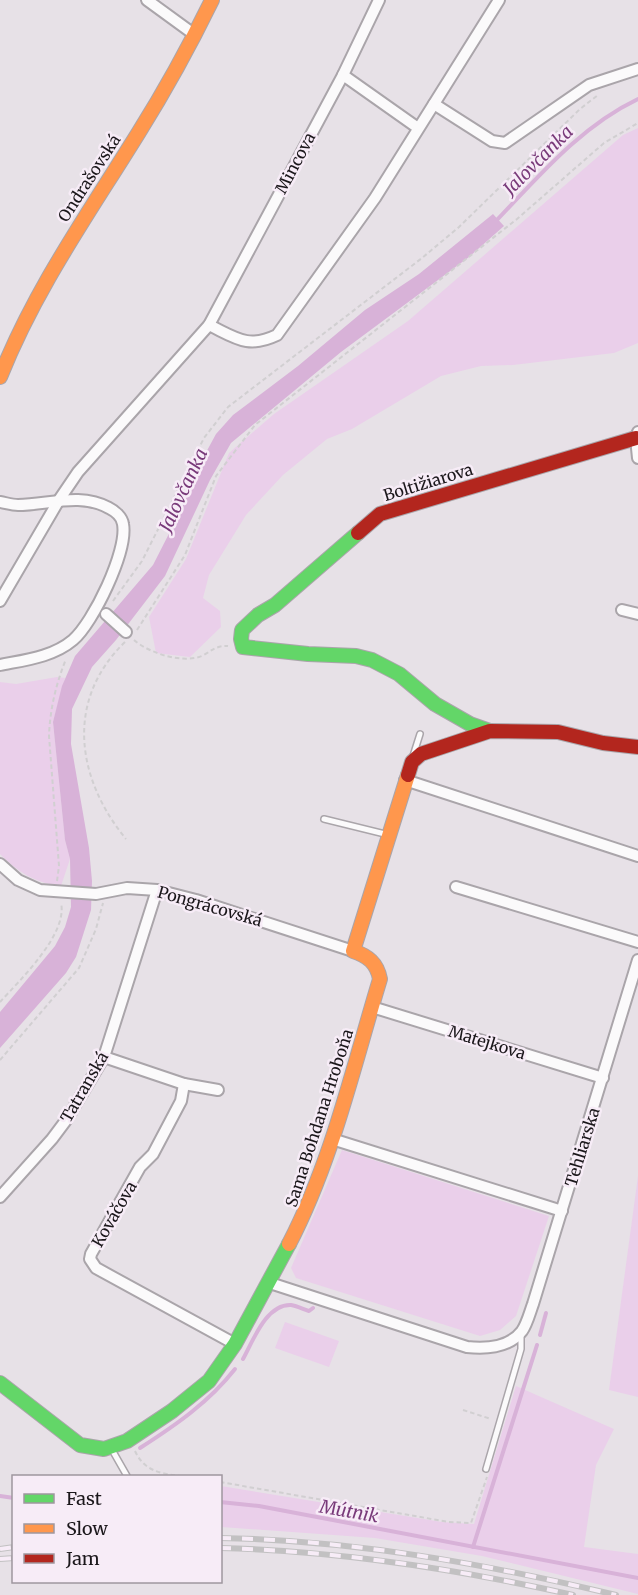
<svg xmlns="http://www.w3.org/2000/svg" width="638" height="1595" viewBox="0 0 638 1595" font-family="Merriweather,serif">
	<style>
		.green { fill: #eacfea }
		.water { fill: #d8b2d8 }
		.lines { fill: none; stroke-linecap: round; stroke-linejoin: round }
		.stream { stroke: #d8b2d8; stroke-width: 4 }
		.lane-casing { stroke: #aaa5aa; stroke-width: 8 }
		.street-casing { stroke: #aaa5aa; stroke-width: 14 }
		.fast-casing { stroke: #aaa5aa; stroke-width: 16 }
		.slow-casing { stroke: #aaa5aa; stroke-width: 16 }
		.jam-casing { stroke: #aaa5aa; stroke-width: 16 }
		.path { stroke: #d1cfd1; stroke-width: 2; stroke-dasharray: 4.5 3; stroke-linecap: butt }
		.lane { stroke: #fbfafb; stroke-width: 5 }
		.street { stroke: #fbfafb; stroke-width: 10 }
		.fast { stroke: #63d668; stroke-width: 14 }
		.slow { stroke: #ff974d; stroke-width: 14 }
		.jam { stroke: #b3261e; stroke-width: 14 }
		.rail-casing { stroke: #c2c1c2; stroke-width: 6 }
		.rail { stroke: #f7ecf7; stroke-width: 4; stroke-dasharray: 11; stroke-linecap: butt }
		.labels { text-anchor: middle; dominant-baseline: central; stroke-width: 5; stroke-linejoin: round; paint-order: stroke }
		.street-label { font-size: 16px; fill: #1b171b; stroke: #f7ecf7 }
		.water-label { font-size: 18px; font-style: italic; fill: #793a7a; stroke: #f7ecf7 }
	</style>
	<rect width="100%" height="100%" fill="#e7e1e7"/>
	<g class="green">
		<path d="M638,128V343L614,353L513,365L481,366L441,376L352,429L327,439L283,475L246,515L209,575L203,598L220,611L221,627L190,657L156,653L149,617L186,559L229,453L274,414L408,321L623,135Z"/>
		<path d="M57,677L65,678L53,722L65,840L70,859L61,886C35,883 18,872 0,854V682L16,684Z"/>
		<path d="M342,1150L549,1216L516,1316L500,1330L480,1336L296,1278L291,1268Z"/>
		<path d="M638,1176V1397L609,1390Z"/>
		<path d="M285,1322L339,1341L329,1367L275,1348Z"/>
		<path d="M516,1386L614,1429L596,1465L584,1547L638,1554V1594L482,1556L375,1538L221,1527V1486L442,1522L474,1524Z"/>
	</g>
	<path class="water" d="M493,214L504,226L469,257L341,352L231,443L210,480L165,576L116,640L92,667L72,709L71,744L89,848L92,881L91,910L76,957L66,973L0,1048V1012L55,946L65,927L71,907L70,859L65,840L53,722L62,686L75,656L153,565L179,514L197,469L216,434L233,415L298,366L365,310L419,274Z"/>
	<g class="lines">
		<g class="stream">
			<path d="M496,221C539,176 581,126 638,99"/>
			<path d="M540,1335L546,1313"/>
			<path d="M243,1359C253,1341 266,1304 291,1305C297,1306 303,1309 309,1311L313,1308"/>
			<path d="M140,1448C176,1425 209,1402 235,1369"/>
			<path d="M0,1496L14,1498"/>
			<path d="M220,1502L259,1506L638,1578"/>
			<path d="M473,1547L537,1345"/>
		</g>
		<g class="lane-casing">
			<g id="lane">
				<path d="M413,756L420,734"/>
				<path d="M324,819L389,835"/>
				<path d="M111,1448L127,1476"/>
				<path d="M486,1469L521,1349V1333"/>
			</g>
		</g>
		<g class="street-casing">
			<g id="street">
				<path d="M147,0L195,35"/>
				<path d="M343,75L418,128"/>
				<path d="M434,104L492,141L505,143L589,85L638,69"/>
				<path d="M209,325C236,338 248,349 277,335L375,198L499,0"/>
				<path d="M638,432L636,438L638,458"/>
				<path d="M0,502C6,503 12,505 18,505C48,505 80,492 109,508C115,511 122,517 123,524C128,551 93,623 73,640C53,657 25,660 0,665"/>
				<path d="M0,601L59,500L78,472L209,325L343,75L379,0"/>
				<path d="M622,610L638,614"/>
				<path d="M106,614L126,632"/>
				<path d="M405,780L638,856"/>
				<path d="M0,864L18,880L40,890L96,894L127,888L157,890L196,900L353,951"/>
				<path d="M456,887L638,942"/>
				<path d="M372,1007L603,1078"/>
				<path d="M104,1057L184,1084L218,1090"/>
				<path d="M184,1084L181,1101L153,1154L140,1167L91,1254L90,1259L96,1268L235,1344"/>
				<path d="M332,1139L562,1211"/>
				<path d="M0,1197L52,1139L67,1119L104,1057L157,890"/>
				<path d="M270,1283L467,1347C486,1349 509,1348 522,1331C527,1324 530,1312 533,1304L638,960"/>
			</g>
		</g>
		<g class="fast-casing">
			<g id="fast">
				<path d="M358,533L275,605L258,615L242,630L241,639L243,647L308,654L356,656L372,660L399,674L435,704L470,724L490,731"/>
				<path d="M0,1383L80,1445L104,1449L127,1441L172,1411L209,1381L235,1344L289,1244"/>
			</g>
		</g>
		<g class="slow-casing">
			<g id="slow">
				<path d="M0,377C36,287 89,213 139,132C166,89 190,45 212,0"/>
				<path d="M289,1244C332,1161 353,1068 380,979C377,963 368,956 353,951L408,775"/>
			</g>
		</g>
		<g class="jam-casing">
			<g id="jam">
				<path d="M358,533L380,514L636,438"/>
				<path d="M408,775L412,762L421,754L490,731L558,732L603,743L638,747"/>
			</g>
		</g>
		<g class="path">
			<path d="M113,601L142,561L204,438L228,407L422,258L459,227L580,109L598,95"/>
			<path d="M137,630L185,555L216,476L255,425L517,219L604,143L638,123"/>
			<path d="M134,640C149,653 182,664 202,656C211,651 217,645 228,646"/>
			<path d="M125,642C65,700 76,778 126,839"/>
			<path d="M57,881L59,866L49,736C50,709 56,684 66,659"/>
			<path d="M0,1002C20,980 68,934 61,903"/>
			<path d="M0,1060L79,968L96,929L103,903"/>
			<path d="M463,1410L491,1419"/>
			<path d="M135,1451C144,1471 161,1474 181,1476"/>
			<path d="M220,1482L449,1522L471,1523L487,1477"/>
		</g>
		<use href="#lane" class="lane"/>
		<use href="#street" class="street"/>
		<use href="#fast" class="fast"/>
		<use href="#slow" class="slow"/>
		<use href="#jam" class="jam"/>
		<g class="rail-casing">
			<g id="rail">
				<path d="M220,1538C354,1540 486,1564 616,1595"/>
				<path d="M220,1548C340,1551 457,1569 573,1595"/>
				<path d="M0,1549L14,1547"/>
				<path d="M0,1559L14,1558"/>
			</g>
		</g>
		<use href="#rail" class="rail"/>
	</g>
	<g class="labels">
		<g class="street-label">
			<text transform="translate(295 163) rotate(-62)">Mincova</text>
			<text transform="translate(89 178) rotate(-57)">Ondrašovská</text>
			<text transform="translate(428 482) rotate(-17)">Boltižiarova</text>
			<text transform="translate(210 906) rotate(16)">Pongrácovská</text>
			<text transform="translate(487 1042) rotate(17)">Matejkova</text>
			<text transform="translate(84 1087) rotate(-60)">Tatranská</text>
			<text transform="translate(319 1118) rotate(-72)">Sama Bohdana Hroboňa</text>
			<text transform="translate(582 1147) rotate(-73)">Tehliarska</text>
			<text transform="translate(114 1214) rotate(-60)">Kováčova</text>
		</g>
		<g class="water-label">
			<text transform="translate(538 160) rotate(-45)">Jalovčanka</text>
			<text transform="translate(183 490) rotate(-65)">Jalovčanka</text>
			<text transform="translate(349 1511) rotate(10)">Mútnik</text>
		</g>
	</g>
	<rect x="12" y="1475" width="210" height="108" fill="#f7ecf7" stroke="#9f979f" stroke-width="1.5"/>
	<rect x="24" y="1494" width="30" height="9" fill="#63d668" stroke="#9f979f" stroke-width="1.5"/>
	<text x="66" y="1505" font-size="18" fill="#1b171b">Fast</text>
	<rect x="24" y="1524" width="30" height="9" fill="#ff974d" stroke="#9f979f" stroke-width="1.5"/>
	<text x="66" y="1535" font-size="18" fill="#1b171b">Slow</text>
	<rect x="24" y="1554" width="30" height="9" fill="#b3261e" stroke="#9f979f" stroke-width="1.5"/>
	<text x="66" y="1565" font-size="18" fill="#1b171b">Jam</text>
</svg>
